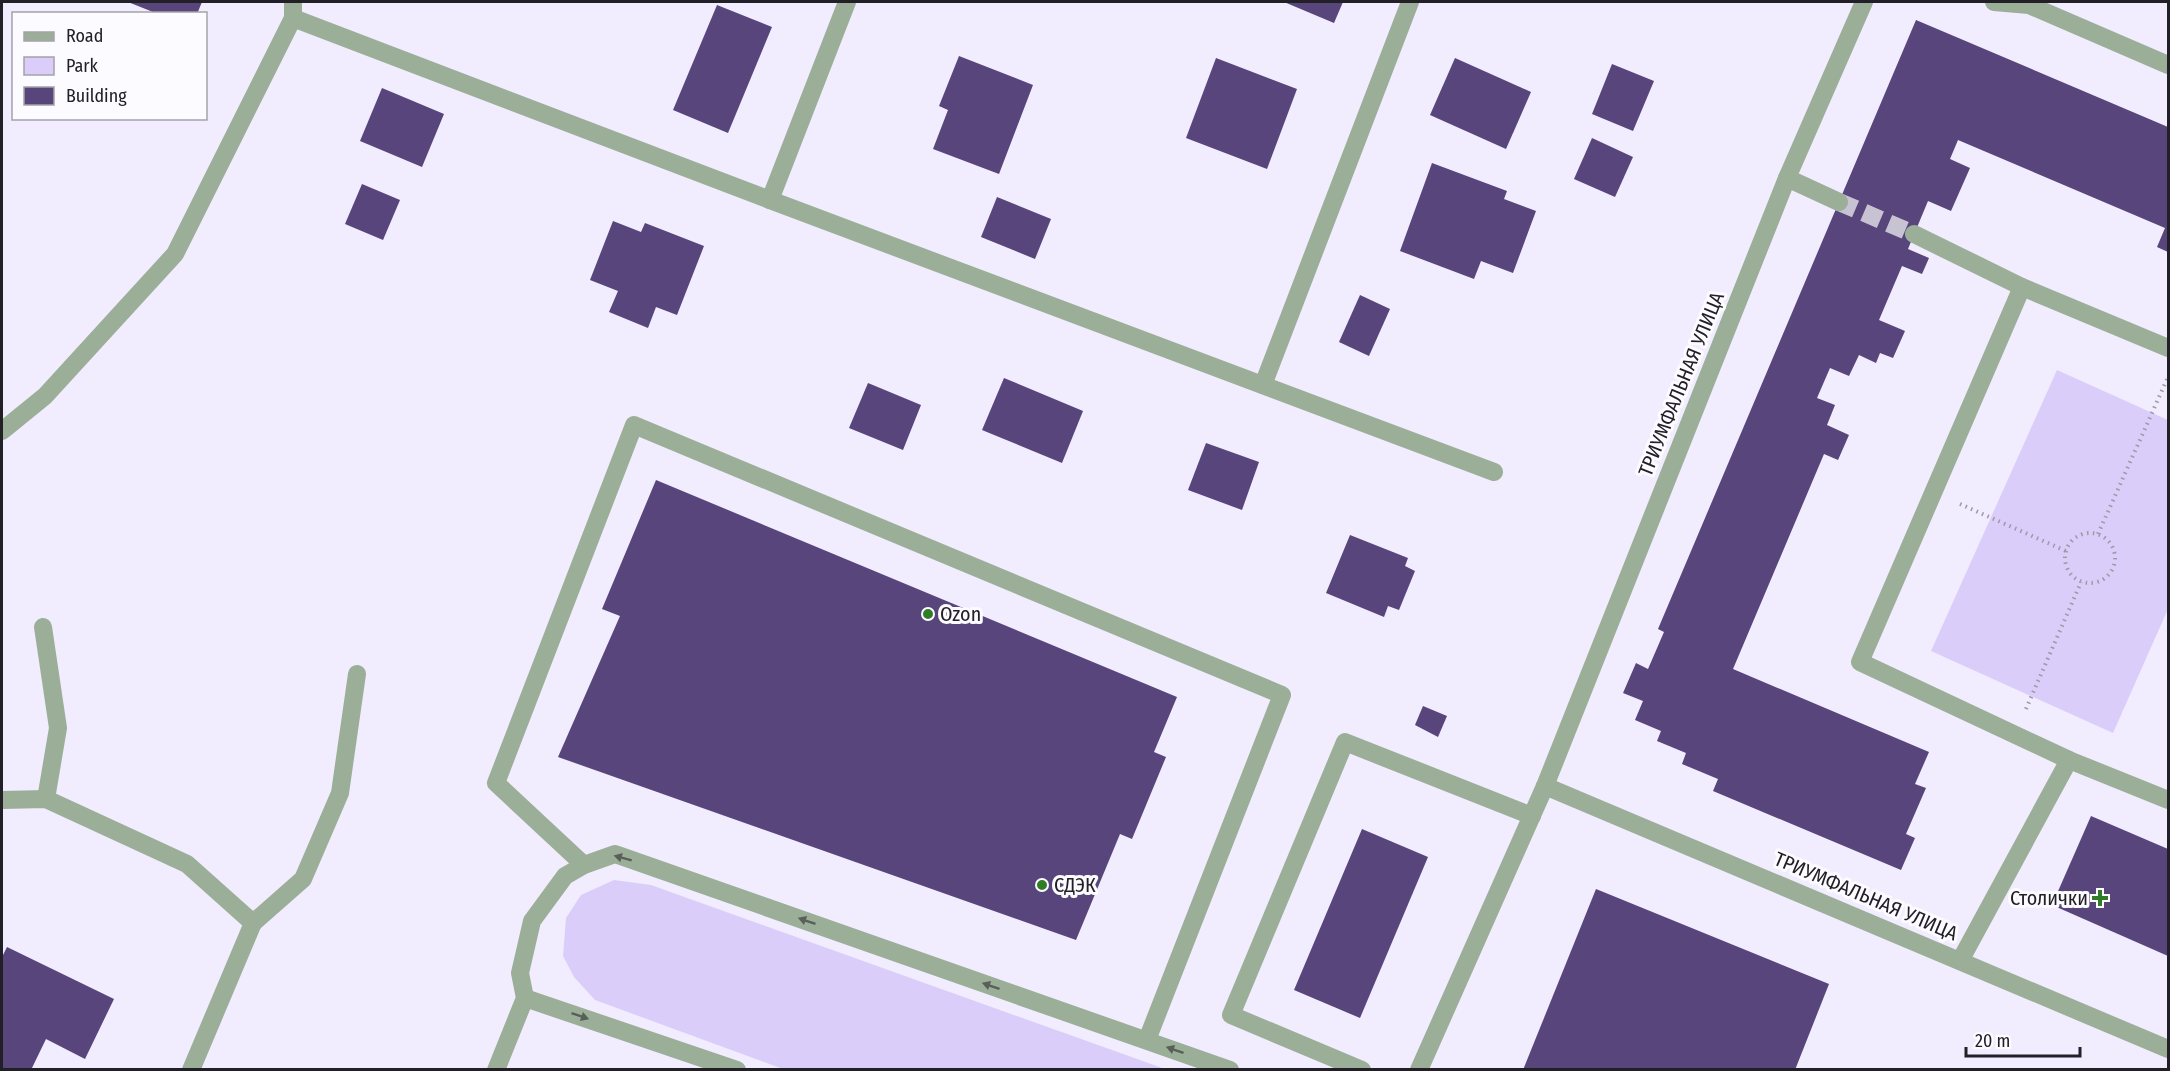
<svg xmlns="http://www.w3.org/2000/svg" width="2170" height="1071" viewBox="0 0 2170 1071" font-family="'Fira Sans Condensed',sans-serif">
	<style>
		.green { fill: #dbcdfa }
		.building { fill: #58457b }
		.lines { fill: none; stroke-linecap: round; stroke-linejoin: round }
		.minor-tunnel { stroke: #c8c3d3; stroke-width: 18; stroke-dasharray: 18 9; stroke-linecap: butt }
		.path { stroke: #9d99a6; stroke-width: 4; stroke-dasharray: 1.5 4.5; stroke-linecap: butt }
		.minor { stroke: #9baf98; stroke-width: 18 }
		.oneway { fill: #586059 }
		.poi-dot { fill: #317d25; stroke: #fcfbff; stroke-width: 2 }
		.labels { text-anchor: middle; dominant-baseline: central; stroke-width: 6; stroke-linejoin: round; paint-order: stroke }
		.street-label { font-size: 20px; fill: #222026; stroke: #fcfbff }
		.poi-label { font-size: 20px; fill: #222026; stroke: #fcfbff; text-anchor: start }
	</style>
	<rect width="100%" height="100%" fill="#f1ecfe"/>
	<g class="green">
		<path d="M2057,370L2168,420V609L2113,733L1931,651Z"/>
		<path d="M614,880L651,885L1165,1069H783L595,1000L574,977L563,956L566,918L581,895Z"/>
	</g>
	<g class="building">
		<path d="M128,2H202L197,14H158Z"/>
		<path d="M1284,2H1343L1334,23Z"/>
		<path d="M717,5L772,27L728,133L673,110Z"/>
		<path d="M1916,20L2168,127V252L2157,247L2165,228L1958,140L1950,159L1970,168L1951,211L1928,201L1908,249L1929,258L1922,274L1902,266L1879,320L1905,331L1893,358L1880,353L1876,363L1859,355L1849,376L1830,368L1817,398L1835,405L1827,425L1849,435L1838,460L1824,454L1733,669L1929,752L1915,784L1926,788L1906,834L1915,838L1901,870L1713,791L1718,779L1682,764L1686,753L1657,741L1661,731L1635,720L1643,701L1623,693L1636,663L1648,669L1664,632L1658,629Z"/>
		<path d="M959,56L1033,85L999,174L933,149L948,110L939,106Z"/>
		<path d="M1216,58L1297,89L1267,169L1186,138Z"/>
		<path d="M1455,58L1531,92L1506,149L1430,115Z"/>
		<path d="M1612,64L1654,81L1633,131L1592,114Z"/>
		<path d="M382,88L444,114L422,167L360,141Z"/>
		<path d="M1592,138L1633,157L1615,197L1574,179Z"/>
		<path d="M1432,163L1507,191L1504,199L1536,211L1513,273L1481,261L1474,279L1400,251Z"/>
		<path d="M362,184L400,200L383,240L345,224Z"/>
		<path d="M997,197L1051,219L1035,259L981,237Z"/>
		<path d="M613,221L641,232L645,223L704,246L677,315L656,307L648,328L609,312L618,291L590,280Z"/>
		<path d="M1360,295L1390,309L1369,356L1339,342Z"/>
		<path d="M1004,378L1083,411L1062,463L982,430Z"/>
		<path d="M868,383L921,405L903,450L849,428Z"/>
		<path d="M1206,443L1259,462L1242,510L1188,490Z"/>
		<path d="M656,480L1177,697L1154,752L1166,757L1132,839L1120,834L1076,940L558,757L620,616L602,609Z"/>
		<path d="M1350,535L1408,558L1405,566L1415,571L1399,610L1388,606L1384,617L1326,593Z"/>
		<path d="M1423,706L1447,716L1438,737L1415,725Z"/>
		<path d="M2091,816L2168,849V956L2052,905Z"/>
		<path d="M1362,829L1428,857L1360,1018L1294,990Z"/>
		<path d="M1596,889L1829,984L1795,1070H1523Z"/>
		<path d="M7,947L114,999L85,1059L46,1039L31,1070H2V957Z"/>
	</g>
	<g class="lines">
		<path class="minor-tunnel" d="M1839,202L1914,234"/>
		<g class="path">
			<path d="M1960,504L2066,551"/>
			<circle cx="2090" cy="558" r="25"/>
			<path d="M2098,534L2168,377"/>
			<path d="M2026,709L2081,582"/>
		</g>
		<g class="minor">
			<path d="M1994,2L2029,5L2168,65"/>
			<path d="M293,18L770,200L1494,472"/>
			<path d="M1787,178L1839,202"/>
			<path d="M770,200L847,2"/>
			<path d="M1914,234L2022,287"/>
			<path d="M2168,348L2022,287L1860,662L2069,760L2168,800"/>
			<path d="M1263,385L1410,2"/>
			<path d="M2,431L45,396L175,254L293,18V2"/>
			<path d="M43,627L58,728L46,799"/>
			<path d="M1545,786L2168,1049"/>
			<path d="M2,800L46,799L187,864L253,923L191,1070"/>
			<path d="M584,865L496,783L634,425L1282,695L1147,1040"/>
			<path d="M253,923L303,879L340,793L357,674"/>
			<path d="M1960,961L2069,760"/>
			<path d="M525,998L737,1070"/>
			<path d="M496,1070L525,998L520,973L532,921L565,876L584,865L615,854L1230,1070"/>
			<path d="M1362,1070L1231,1015L1345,742L1532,816"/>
			<path d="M1419,1070L1545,786L1787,178L1864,2"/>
		</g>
	</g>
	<defs><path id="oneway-solid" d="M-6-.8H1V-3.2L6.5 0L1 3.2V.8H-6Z" transform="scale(1.5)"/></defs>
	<g class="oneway">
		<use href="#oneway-solid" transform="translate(623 858) rotate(-165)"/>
		<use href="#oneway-solid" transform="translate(807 921) rotate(-161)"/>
		<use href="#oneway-solid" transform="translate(991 986) rotate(-161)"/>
		<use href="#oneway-solid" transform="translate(580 1016) rotate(19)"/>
		<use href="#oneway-solid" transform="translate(1175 1050) rotate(-161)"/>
	</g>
	<g class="poi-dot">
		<circle cx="928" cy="614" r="6"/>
		<circle cx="1042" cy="885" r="6"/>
		<path d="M2097 889h6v6h6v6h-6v6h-6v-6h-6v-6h6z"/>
	</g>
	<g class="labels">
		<g class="street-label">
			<text transform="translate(1681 384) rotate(-68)">ТРИУМФАЛЬНАЯ УЛИЦА</text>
			<text transform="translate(1866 896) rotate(23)">ТРИУМФАЛЬНАЯ УЛИЦА</text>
		</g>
		<g class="poi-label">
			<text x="940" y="614">Ozon</text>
			<text x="1054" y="885">СДЭК</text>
			<text x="2088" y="898" text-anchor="end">Столички</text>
		</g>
	</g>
	<rect width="2170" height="1071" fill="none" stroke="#222026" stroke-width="6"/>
	<rect x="12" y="12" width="195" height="108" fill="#fcfbff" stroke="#a5a3a8" stroke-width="1.5"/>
	<rect x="24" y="32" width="30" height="9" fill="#9baf98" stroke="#a5a3a8" stroke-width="1.5"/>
	<text x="66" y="42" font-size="18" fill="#222026">Road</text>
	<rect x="24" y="57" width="30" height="18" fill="#dbcdfa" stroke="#a5a3a8" stroke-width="1.5"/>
	<text x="66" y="72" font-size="18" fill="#222026">Park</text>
	<rect x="24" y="87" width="30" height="18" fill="#58457b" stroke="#a5a3a8" stroke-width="1.5"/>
	<text x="66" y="102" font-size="18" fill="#222026">Building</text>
	<path d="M1966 1047v9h114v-9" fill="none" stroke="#222026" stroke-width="3"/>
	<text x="1975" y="1047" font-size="18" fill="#222026" stroke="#fcfbff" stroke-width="4.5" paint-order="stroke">20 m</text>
</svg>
